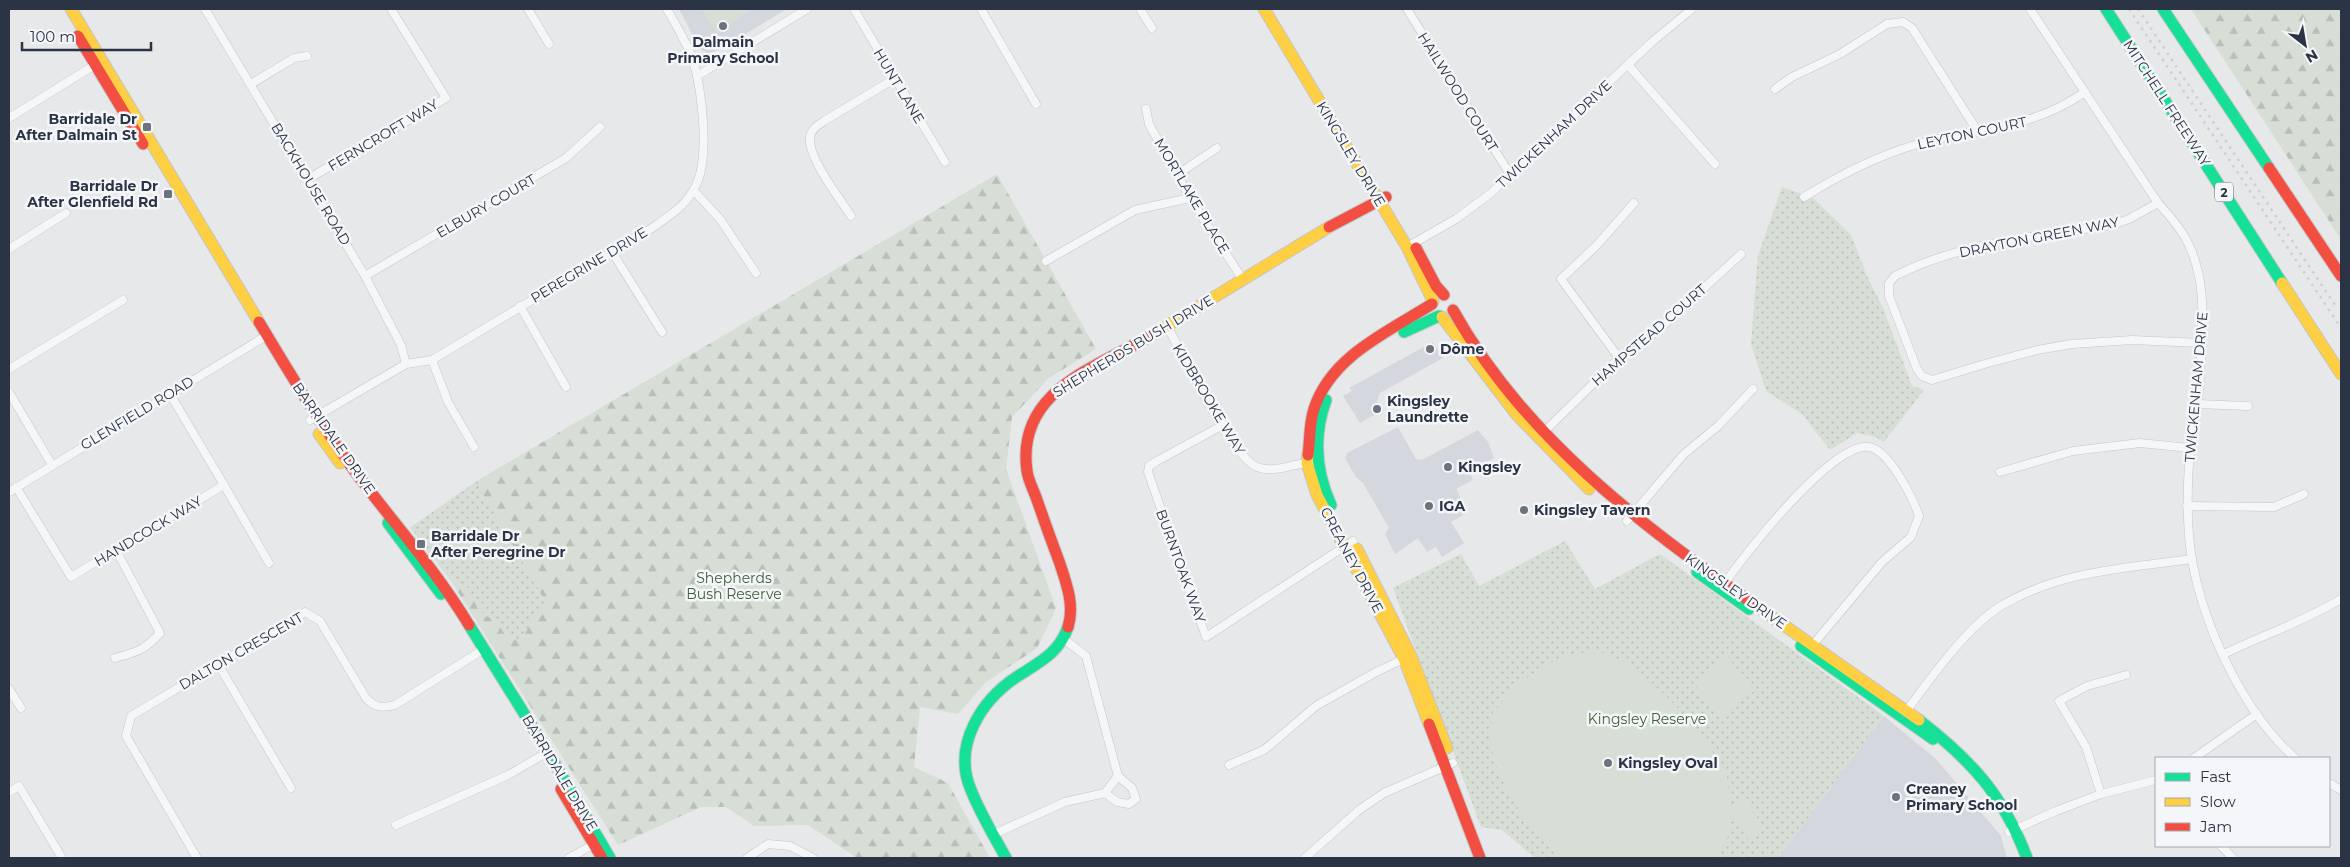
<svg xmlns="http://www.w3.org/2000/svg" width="2350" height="867" viewBox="0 0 2350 867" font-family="Montserrat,sans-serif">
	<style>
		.built { fill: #d4d7dd }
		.forest { fill: url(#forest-firs) }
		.park { fill: url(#park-dots) }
		.pitch { fill: #d6ded6 }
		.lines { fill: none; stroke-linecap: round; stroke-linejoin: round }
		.street-casing { stroke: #c4c6c8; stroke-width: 9 }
		.fast-casing { stroke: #c4c6c8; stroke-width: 13 }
		.slow-casing { stroke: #c4c6c8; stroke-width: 13 }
		.jam-casing { stroke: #c4c6c8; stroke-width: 13 }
		.street { stroke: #f5f6f7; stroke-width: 8 }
		.fast { stroke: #16e098; stroke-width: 11 }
		.slow { stroke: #ffcf43; stroke-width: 11 }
		.jam { stroke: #f24e42; stroke-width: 11 }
		.rail { stroke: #cecfd2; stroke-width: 2.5; stroke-dasharray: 2.5 5; stroke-linecap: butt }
		.poi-dot { fill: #6c737f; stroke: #f4f6f9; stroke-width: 2 }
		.labels { text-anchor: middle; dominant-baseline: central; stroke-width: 5; stroke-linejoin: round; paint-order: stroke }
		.shield { fill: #f4f6f9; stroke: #676e7b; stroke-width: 1 }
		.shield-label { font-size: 12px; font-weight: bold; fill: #2b3445 }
		.poi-label { font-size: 14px; font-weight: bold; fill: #2b3445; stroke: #f4f6f9; text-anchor: start }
		.street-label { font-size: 14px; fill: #2b3445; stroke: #f4f6f9 }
		.park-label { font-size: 14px; fill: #3f6138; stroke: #f4f6f9 }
	</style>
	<defs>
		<pattern id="forest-firs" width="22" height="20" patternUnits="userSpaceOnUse" patternTransform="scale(1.25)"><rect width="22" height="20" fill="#d6ded6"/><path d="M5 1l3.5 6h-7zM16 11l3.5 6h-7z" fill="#b8bfb9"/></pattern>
		<pattern id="park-dots" width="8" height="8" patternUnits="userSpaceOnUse" patternTransform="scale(1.25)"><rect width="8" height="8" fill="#d6ded6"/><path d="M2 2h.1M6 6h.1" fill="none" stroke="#b8bfb9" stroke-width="1.8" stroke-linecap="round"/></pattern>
	</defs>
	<rect width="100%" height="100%" fill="#e6e8ea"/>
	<g class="built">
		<path d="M679,9H787L719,50L707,54L700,49Z"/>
		<path d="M1433,342L1443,358L1380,393L1377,401L1383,410L1360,423L1343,396L1352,391L1349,388Z"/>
		<path d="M1398,427L1416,459L1422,460L1478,430L1488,442L1494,458L1469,472L1473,480L1456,489L1468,512L1451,522L1464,543L1442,557L1436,547L1427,552L1418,538L1395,554L1385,534L1389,528L1363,483L1356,477L1345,458L1347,453Z"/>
		<path d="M1884,716L1936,759L2001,836L2007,858H1778Z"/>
	</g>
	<g class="forest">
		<path d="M2191,9H2341V239L2338,235Z"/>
		<path d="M997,174L1096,349L1049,378L1012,417L1006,469L1056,608L1037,648L985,683L958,714L920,707L914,767L948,783L990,858H857L808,825L754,826L726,807H701L618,845L451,581L410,528L480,479Z"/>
	</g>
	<g class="park">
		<path d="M1782,187L1813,198L1851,235L1867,276L1883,308L1912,386L1924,390L1884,442L1876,437L1857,433L1830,450L1802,414L1766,391L1751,344L1758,255Z"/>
		<path d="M476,482L548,606L533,618L521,642L504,634L496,619L485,616L468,588C448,582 425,544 411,527Z"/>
		<path d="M1565,541L1595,589L1660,554L1884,716L1778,858H1535L1502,830L1481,827L1393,588L1461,554L1479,586Z"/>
	</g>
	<g class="pitch">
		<path d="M704,9H750L751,11L716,33L702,10Z"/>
		<path d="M1597,650L1636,668L1674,704L1706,742L1727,776L1730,807L1743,798L1763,826L1748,839L1730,812L1732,830L1716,858H1561C1531,828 1502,794 1492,751C1489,739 1492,724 1493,712L1520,682L1561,657Z"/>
		<path d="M1727,656L1754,691L1719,718L1693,682Z"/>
	</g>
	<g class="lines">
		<g class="street-casing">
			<g id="street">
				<path d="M205,9L365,276L401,345L406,364"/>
				<path d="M528,9L549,44"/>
				<path d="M854,9L945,162"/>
				<path d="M981,9L1036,104"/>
				<path d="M1140,9L1152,28"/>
				<path d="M1407,9L1511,176"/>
				<path d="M2030,9L2158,203C2168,214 2179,226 2186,239C2206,277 2203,315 2201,357C2200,373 2200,389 2197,406C2195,420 2191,435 2190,450C2187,486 2186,524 2192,560C2204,627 2243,712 2295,758"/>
				<path d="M1628,65L1715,164"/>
				<path d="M697,76L807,9"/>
				<path d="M251,84L294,58L307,56"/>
				<path d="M1775,89L1792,77L1840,54L1887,24L1903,22L1912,28L1978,132"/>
				<path d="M1146,109L1149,124L1190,198L1243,280"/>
				<path d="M9,118L98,63"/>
				<path d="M1178,174L1217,148"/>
				<path d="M308,179L446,98L391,9"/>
				<path d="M694,191L720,219L756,273"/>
				<path d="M1804,197C1838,176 1879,155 1918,144C1979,126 2029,131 2085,92"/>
				<path d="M2158,203L2129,219L2112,225C2040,236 1961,242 1895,276L1889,283V296L1917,369L1922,376L1932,380L1988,363L2037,350L2072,344L2132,340L2201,343"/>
				<path d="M851,216C840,199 808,158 810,138C810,130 818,125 824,121L894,79"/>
				<path d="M1407,247L1456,219L1491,193L1653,41L1692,9"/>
				<path d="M9,249L66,213"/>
				<path d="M612,252L662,332"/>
				<path d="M1046,261L1135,210L1190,198"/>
				<path d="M365,276L566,158L600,127"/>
				<path d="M520,306L566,387"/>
				<path d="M1167,326C1183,355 1231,456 1257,467C1274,474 1293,463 1310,463"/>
				<path d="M1619,358L1561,279L1597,245L1634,203"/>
				<path d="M432,360L448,402L474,447"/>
				<path d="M9,369L123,300"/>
				<path d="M9,392L52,465"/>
				<path d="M2198,404L2248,406"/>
				<path d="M310,420L406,364L432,360L649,230C666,218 684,208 694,189C711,161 702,91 693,60C687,43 676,25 667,9"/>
				<path d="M1223,425L1157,461L1149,466L1148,472L1206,637L1353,541"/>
				<path d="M1541,435L1619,358L1657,331L1741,254"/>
				<path d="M2000,472L2073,451L2140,443L2190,448"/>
				<path d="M224,485L269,563"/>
				<path d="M16,487L71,577L224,485L170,394"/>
				<path d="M9,492L266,336"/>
				<path d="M2187,506L2274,507L2304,494"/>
				<path d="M1627,521L1683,455L1718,426L1753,389"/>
				<path d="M1723,586C1742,557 1833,441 1869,447C1889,450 1913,498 1919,516L1911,537L1882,562L1811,647"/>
				<path d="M2224,654C2263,635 2305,621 2341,599"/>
				<path d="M115,658C137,652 145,650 160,633L116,550"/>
				<path d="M218,664L291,788"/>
				<path d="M9,689L21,708"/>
				<path d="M1904,714C1930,680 1965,628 2001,606C2059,571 2126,568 2192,559"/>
				<path d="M2194,758L2257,714"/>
				<path d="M1229,765L1264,750L1316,706L1376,672L1408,657"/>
				<path d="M2329,783L2341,790"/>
				<path d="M9,792L19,786L62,858"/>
				<path d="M1105,793L1117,802L1129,804L1136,799L1132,788L1118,776"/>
				<path d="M2101,794L2086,747L2059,701L2087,686L2126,675"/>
				<path d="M396,825L508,775L548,752"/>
				<path d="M2009,832L2056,811L2101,794L2156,780"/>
				<path d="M992,835L1065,802L1105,793L1118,776L1086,656L1064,639"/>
				<path d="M2221,846L2233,858"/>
				<path d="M197,858L126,736L131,716L305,612L320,621L366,698C375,708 382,708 395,705L484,649"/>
				<path d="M569,858L598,842"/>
				<path d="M747,858L768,844L790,846L813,858"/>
				<path d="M1305,858L1359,810L1384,793L1453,763"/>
			</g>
		</g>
		<g class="fast-casing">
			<g id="fast">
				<path d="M2106,9L2282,283"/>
				<path d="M2163,9L2269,168"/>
				<path d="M1404,332L1439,316"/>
				<path d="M1326,400C1313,436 1315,470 1331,505"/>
				<path d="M388,523L441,594"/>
				<path d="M1697,572L1749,609"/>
				<path d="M469,625L548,752L610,858"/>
				<path d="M1801,646L1933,739"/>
				<path d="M1919,720C1972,761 2003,795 2027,858"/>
				<path d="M1006,858C994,836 980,813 971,790C952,746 981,700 1018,676C1040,662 1059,653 1068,627"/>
			</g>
		</g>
		<g class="slow-casing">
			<g id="slow">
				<path d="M71,9L259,322"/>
				<path d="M1264,9L1407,247L1433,301"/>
				<path d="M2282,283L2341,374"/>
				<path d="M1442,317L1517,415L1589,489"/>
				<path d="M1147,338L1329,227"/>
				<path d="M319,434L340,463"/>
				<path d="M1308,455L1307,463L1317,495L1404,659L1429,724"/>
				<path d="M1357,549L1411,656L1447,748"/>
				<path d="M1755,605L1919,720"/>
			</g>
		</g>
		<g class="jam-casing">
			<g id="jam">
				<path d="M78,36L143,144"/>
				<path d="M2269,168L2341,276"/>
				<path d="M1329,227L1386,197"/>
				<path d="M1416,248L1436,286L1444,295"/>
				<path d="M1453,310C1523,436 1640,524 1755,605"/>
				<path d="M259,322C289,372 319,422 353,469C392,521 435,569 469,625"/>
				<path d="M1308,455C1310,441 1309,424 1314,409C1331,356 1388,332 1432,304"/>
				<path d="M1068,627C1075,605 1066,582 1059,561C1051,540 1044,520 1037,500C1034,491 1028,480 1027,471C1016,393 1091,369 1147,338"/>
				<path d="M1429,724L1480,858"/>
				<path d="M561,789L602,858"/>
			</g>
		</g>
		<use href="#street" class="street"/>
		<use href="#fast" class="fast"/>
		<use href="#slow" class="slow"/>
		<use href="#jam" class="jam"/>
		<g class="rail">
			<path d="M2129,9L2341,328"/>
			<path d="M2138,9L2335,305"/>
		</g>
	</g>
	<g class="poi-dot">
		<circle cx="723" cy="26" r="5"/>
		<rect x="142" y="122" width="10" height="10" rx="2.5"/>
		<rect x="163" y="189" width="10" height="10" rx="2.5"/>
		<circle cx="1430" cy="349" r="5"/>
		<circle cx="1377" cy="409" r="5"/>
		<circle cx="1448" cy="467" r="5"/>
		<circle cx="1429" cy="506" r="5"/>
		<circle cx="1524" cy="510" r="5"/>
		<rect x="416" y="539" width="10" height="10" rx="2.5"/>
		<circle cx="1608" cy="763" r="5"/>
		<circle cx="1896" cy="797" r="5"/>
	</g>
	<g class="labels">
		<rect class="shield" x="2215" y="182.5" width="18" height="19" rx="4"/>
		<g class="shield-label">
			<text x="2224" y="192">2</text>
		</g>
		<g class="poi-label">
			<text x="723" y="42" text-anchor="middle">Dalmain<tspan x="723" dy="16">Primary School</tspan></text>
			<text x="137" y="119" text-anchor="end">Barridale Dr<tspan x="137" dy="16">After Dalmain St</tspan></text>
			<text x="158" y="186" text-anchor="end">Barridale Dr<tspan x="158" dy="16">After Glenfield Rd</tspan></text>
			<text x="1440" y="349">Dôme</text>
			<text x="1387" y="401">Kingsley<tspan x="1387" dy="16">Laundrette</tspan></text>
			<text x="1458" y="467">Kingsley</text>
			<text x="1439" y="506">IGA</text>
			<text x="1534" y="510">Kingsley Tavern</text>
			<text x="431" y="536">Barridale Dr<tspan x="431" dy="16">After Peregrine Dr</tspan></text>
			<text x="1618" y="763">Kingsley Oval</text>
			<text x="1906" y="789">Creaney<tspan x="1906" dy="16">Primary School</tspan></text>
		</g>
		<g class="street-label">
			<text transform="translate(899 86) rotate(59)">HUNT LANE</text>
			<text transform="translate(1458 92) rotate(58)">HAILWOOD COURT</text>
			<text transform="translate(2167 103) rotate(57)">MITCHELL FREEWAY</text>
			<text transform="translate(1972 133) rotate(-12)">LEYTON COURT</text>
			<text transform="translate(1554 134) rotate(-43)">TWICKENHAM DRIVE</text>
			<text transform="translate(383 135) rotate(-31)">FERNCROFT WAY</text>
			<text transform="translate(1351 154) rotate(59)">KINGSLEY DRIVE</text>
			<text transform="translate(311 184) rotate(59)">BACKHOUSE ROAD</text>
			<text transform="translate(1192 196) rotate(59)">MORTLAKE PLACE</text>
			<text transform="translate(486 206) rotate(-30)">ELBURY COURT</text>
			<text transform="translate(2039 237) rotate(-11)">DRAYTON GREEN WAY</text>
			<text transform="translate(589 265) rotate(-31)">PEREGRINE DRIVE</text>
			<text transform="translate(1649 335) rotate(-41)">HAMPSTEAD COURT</text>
			<text transform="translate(1133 346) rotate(-31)">SHEPHERDS BUSH DRIVE</text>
			<text transform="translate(2196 387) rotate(-85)">TWICKENHAM DRIVE</text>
			<text transform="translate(1209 399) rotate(59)">KIDBROOKE WAY</text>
			<text transform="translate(137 413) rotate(-31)">GLENFIELD ROAD</text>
			<text transform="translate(334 438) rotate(55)">BARRIDALE DRIVE</text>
			<text transform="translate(148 531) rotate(-31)">HANDCOCK WAY</text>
			<text transform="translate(1352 560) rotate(62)">CREANEY DRIVE</text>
			<text transform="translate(1181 566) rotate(70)">BURNTOAK WAY</text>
			<text transform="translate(1736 591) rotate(35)">KINGSLEY DRIVE</text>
			<text transform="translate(241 651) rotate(-30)">DALTON CRESCENT</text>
			<text transform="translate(560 773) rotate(59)">BARRIDALE DRIVE</text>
		</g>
		<g class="park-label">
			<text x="734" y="578">Shepherds<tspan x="734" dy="16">Bush Reserve</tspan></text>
			<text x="1647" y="719">Kingsley Reserve</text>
		</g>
	</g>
	<rect width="2350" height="867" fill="none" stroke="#2b3445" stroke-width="20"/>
	<rect x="2155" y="757" width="175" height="90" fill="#f4f6f9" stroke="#a4a8b1"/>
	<rect x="2165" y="773" width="25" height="8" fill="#16e098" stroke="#a4a8b1"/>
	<text x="2200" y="782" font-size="15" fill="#2b3445">Fast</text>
	<rect x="2165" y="798" width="25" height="8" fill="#ffcf43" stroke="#a4a8b1"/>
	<text x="2200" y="807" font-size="15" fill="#2b3445">Slow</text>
	<rect x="2165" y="823" width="25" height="8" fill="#f24e42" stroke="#a4a8b1"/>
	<text x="2200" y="832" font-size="15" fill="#2b3445">Jam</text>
	<g transform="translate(2305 45) rotate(149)" stroke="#f4f6f9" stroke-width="4" paint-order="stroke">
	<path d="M0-4L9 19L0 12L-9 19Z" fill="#2b3445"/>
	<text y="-8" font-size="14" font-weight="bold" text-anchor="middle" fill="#2b3445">N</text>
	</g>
	<path d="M22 42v8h129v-8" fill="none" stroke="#2b3445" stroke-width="2.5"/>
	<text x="30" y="42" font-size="15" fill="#2b3445" stroke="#f4f6f9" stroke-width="4" paint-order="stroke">100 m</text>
</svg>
